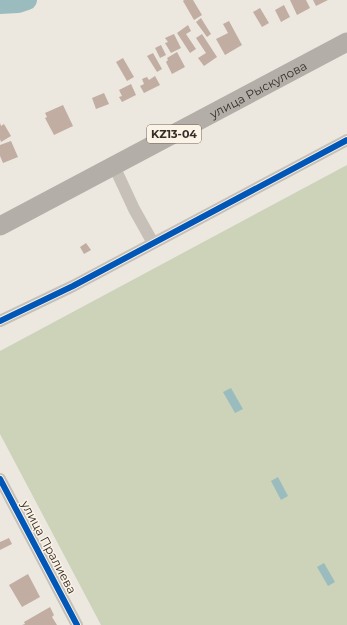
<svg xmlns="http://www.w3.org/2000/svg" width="347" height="625" viewBox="0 0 347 625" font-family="Montserrat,sans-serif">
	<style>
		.green { fill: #ccd3b9 }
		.water { fill: #9bbcbe }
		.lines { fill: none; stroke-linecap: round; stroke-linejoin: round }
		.river { stroke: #9bbcbe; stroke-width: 20 }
		.building { fill: #c1ada1 }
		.minor { stroke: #c6c0b8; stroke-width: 12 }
		.primary { stroke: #b4aea8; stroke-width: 19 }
		.cycleway-casing { stroke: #faf3e6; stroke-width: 8 }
		.cycleway { stroke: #0057b8; stroke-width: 6 }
		.labels { text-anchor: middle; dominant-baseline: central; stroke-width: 3; stroke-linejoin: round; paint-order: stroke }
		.shield { fill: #faf3e6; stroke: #716860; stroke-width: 1 }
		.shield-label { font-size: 11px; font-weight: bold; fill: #362d27 }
		.street-label { font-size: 12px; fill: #362d27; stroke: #faf3e6 }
	</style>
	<rect width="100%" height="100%" fill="#ece8e0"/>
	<path class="green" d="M347,165V625H101L0,434V351Z"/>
	<g class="water">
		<path d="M231,388L243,409L235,413L223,392Z"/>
		<path d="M278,477L288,496L281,500L271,481Z"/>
		<path d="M324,563L335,582L328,586L317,567Z"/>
	</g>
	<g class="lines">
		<path class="river" d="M0,4L18,3L27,0"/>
	</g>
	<g class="building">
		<path d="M184,0H193L202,15L194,20L183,1Z"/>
		<path d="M290,0H306L310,8L297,15Z"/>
		<path d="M313,0H328L316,6Z"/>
		<path d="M284,5L290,17L281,22L275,10Z"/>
		<path d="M260,8L269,23L262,27L253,12Z"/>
		<path d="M201,18L211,34L207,37L196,22Z"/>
		<path d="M229,21L242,45L225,55L216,39L228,33L223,24Z"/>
		<path d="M188,25L191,31L186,34L196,49L190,53L177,33Z"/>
		<path d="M174,34L181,48L171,53L165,43L168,42L165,38Z"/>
		<path d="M202,34L217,57L204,66L198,58L206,53L196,38Z"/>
		<path d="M161,45L166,55L160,58L155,48Z"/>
		<path d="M177,52L185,67L172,74L166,62L168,60L167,58Z"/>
		<path d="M153,53L162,69L157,72L147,56Z"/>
		<path d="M123,58L134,77L127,81L116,62Z"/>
		<path d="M155,76L160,85L144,93L140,86L144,84L142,79L147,77L149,80Z"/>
		<path d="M131,84L136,95L122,102L119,97L122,96L119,90Z"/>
		<path d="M104,93L109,104L96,109L92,98Z"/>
		<path d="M63,105L73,126L54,135L45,118L47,117L45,113Z"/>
		<path d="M0,123L1,126L4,124L11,136L1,142L0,139Z"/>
		<path d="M11,141L18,157L3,163L0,156V145Z"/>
		<path d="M86,243L91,250L84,254L80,247Z"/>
		<path d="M9,538L12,544L0,550V542Z"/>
		<path d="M28,574L40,597L22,607L9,585Z"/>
		<path d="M50,607L54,615L52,617L57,625H22L25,624L24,622Z"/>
	</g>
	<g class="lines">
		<g class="minor">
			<path d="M114,166L134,209L153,243"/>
			<path d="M0,321L73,286L347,140"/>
			<path d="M0,479L77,625"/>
		</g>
		<path class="primary" id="s1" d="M0,226L347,42"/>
		<g class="cycleway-casing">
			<g id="cycleway">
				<path d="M0,321L73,286L347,140"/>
				<path d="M0,479L77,625"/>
			</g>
		</g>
		<use href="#cycleway" class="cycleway"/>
	</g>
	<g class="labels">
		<rect class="shield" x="147" y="125" width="54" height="18" rx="3"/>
		<g class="shield-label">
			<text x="174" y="134">KZ13-04</text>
		</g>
		<g class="street-label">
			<text stroke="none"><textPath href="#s1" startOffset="292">улица Рыскулова</textPath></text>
			<text transform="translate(49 547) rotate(62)">улица Пралиева</text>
		</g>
	</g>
</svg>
